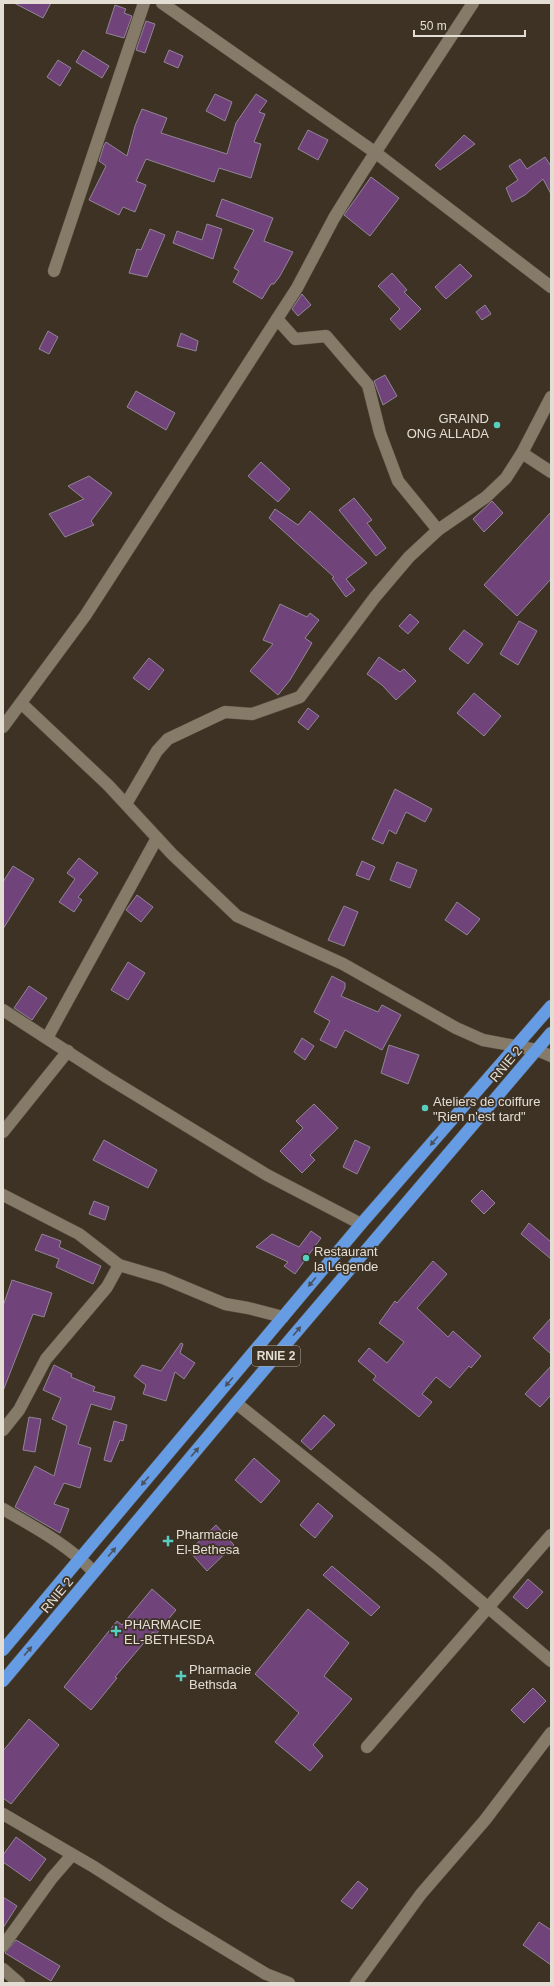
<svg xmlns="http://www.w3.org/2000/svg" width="554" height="1986" font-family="Arial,sans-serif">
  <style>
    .building { fill: #70437b; stroke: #928596 }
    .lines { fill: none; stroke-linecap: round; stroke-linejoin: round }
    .minor-casing { stroke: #5a5144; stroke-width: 13 }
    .highway-casing { stroke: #5a5144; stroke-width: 13 }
    .minor { stroke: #867a69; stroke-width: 12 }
    .highway { stroke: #659ce4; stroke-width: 12 }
    .oneway { fill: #49525e }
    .poi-dot { fill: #58cec0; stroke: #3d3224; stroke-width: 1.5 }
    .labels { text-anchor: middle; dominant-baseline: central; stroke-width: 3.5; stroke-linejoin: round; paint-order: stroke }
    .shield { fill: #3d3224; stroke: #b2aa9f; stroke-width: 1 }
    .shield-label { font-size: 12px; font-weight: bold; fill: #e4ddd4 }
    .poi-label { font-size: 13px; fill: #e4ddd4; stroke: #3d3224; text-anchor: start }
    .street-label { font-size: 13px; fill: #e4ddd4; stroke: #3d3224 }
  </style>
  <rect width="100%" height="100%" fill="#3d3224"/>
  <g class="building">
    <polygon points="14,3 51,3 43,18"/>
    <polygon points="115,5 126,9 124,13 132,16 124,38 106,33"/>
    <polygon points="146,21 155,24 145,53 136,50"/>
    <polygon points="83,50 109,66 102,78 76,62"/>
    <polygon points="169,50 183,56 178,68 164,62"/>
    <polygon points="58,60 71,68 60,86 47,77"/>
    <polygon points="215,94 232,102 225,121 206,111"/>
    <polygon points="256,94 267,101 259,112 265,114 254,142 261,144 251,178 219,168 214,182 146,159 136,181 146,185 135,212 123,207 119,215 89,200 106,166 99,161 104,145 106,142 127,156 135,126 142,109 167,118 161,133 227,154 236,123"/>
    <polygon points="308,130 328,140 318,160 298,149"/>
    <polygon points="464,135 475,144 440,170 435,165"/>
    <polygon points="545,157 551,166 551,194 543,179 525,195 512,202 506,188 518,180 509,166 520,159 527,169"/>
    <polygon points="371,177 399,198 370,236 344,215"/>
    <polygon points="222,199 273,218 264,241 293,252 280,276 274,284 271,284 262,299 233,282 239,271 234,268 254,230 216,216"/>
    <polygon points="207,224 222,229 213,259 173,243 177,231 202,240"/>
    <polygon points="150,229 165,235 147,277 129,273 137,249 141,250"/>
    <polygon points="460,264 472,276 446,299 435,287"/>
    <polygon points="392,273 407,290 404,292 421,309 400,330 390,319 400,309 378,286"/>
    <polygon points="302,294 311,305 298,316 292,309"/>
    <polygon points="485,305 491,314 482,320 476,312"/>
    <polygon points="48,331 58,337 49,354 39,349"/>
    <polygon points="181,333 198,341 196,351 177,346"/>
    <polygon points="385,375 397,396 383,405 374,381"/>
    <polygon points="136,391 175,413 166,430 127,407"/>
    <polygon points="261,462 290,489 278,502 248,476"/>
    <polygon points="89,476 112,493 91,521 94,525 65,537 49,514 84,499 68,486"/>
    <polygon points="354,498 372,520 367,523 386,548 376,556 339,510"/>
    <polygon points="492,501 503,513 484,532 473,519"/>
    <polygon points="275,509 298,525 310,511 367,563 346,579 355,590 346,597 332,578 334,577 269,518"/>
    <polygon points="551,512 551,579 517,616 484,585"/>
    <polygon points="280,604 307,617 310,613 319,620 305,638 312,643 290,680 278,695 250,671 273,644 263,640"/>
    <polygon points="410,614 419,622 408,634 399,626"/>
    <polygon points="519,621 537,631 518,665 500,654"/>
    <polygon points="464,630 483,644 468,664 449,649"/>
    <polygon points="379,657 400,672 404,669 416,681 396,700 382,685 367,674"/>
    <polygon points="149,658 164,670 149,690 133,678"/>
    <polygon points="474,693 501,716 484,736 457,713"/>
    <polygon points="308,708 319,716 308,730 298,722"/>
    <polygon points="395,789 432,809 425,822 406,812 396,834 389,830 383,844 372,839"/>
    <polygon points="79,858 98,873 78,897 82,900 74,912 59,902 75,879 67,873"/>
    <polygon points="362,861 375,867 369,880 356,875"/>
    <polygon points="397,862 417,870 410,888 390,880"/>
    <polygon points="13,866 34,879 3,929 3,882"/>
    <polygon points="137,895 153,907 141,922 126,910"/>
    <polygon points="457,902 480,919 467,935 445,920"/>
    <polygon points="344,906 358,912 344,946 328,940"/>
    <polygon points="128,962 145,973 128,1000 111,990"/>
    <polygon points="332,976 345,983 345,988 341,996 378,1012 382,1005 401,1015 382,1050 345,1030 336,1048 320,1040 330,1021 314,1012"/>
    <polygon points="29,986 47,998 32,1020 14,1008"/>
    <polygon points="302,1038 314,1046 305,1060 294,1052"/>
    <polygon points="389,1045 419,1055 408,1084 381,1073"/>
    <polygon points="314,1104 338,1128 310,1155 315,1160 302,1173 280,1151 303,1128 296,1121"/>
    <polygon points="104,1140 157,1170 148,1188 93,1160"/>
    <polygon points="355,1140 370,1147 357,1174 343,1167"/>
    <polygon points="482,1190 495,1203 484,1214 471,1201"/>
    <polygon points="94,1201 109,1207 105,1220 89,1214"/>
    <polygon points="529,1223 551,1242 551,1259 521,1234"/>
    <polygon points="311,1231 321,1238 295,1274 284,1266 288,1262 256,1247 272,1234 299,1247"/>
    <polygon points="42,1234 61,1241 59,1247 101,1266 93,1284 56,1267 59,1259 35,1250"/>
    <polygon points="433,1261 447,1274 417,1308 448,1337 453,1331 481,1356 471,1368 469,1366 450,1388 436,1377 422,1394 432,1402 419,1417 373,1380 376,1376 358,1361 369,1348 387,1363 404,1342 379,1323 395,1301 397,1303"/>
    <polygon points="12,1280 52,1293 44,1317 33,1314 3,1391 3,1306"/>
    <polygon points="551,1318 551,1354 533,1338"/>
    <polygon points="181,1343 183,1344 180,1353 195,1363 184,1379 175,1372 166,1401 143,1394 146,1385 134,1376 142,1365 161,1371"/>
    <polygon points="54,1365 72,1374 71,1377 95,1387 93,1391 115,1397 111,1410 91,1404 78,1444 91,1448 80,1488 64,1483 54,1504 69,1509 60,1533 15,1507 35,1466 54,1476 67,1426 52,1419 61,1398 43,1390"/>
    <polygon points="551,1366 551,1395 540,1407 525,1394"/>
    <polygon points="324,1415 335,1425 311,1450 301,1441"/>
    <polygon points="29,1417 41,1419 35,1452 23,1450"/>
    <polygon points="114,1421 127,1425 123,1441 120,1440 111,1462 104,1460"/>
    <polygon points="254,1458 280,1481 261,1503 235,1480"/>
    <polygon points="318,1503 333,1516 315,1538 300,1525"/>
    <polygon points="216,1525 234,1545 207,1571 189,1551"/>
    <polygon points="332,1566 380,1607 371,1616 323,1575"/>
    <polygon points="528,1579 543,1592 527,1609 513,1597"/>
    <polygon points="152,1589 176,1610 156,1634 153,1632 115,1677 117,1678 91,1710 64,1687 117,1621 122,1625"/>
    <polygon points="308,1609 349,1643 324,1676 352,1699 313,1745 323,1756 310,1771 275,1742 299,1713 255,1674"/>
    <polygon points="533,1688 546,1701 524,1723 511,1710"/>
    <polygon points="29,1719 59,1745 11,1804 3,1798 3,1751"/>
    <polygon points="16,1837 46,1859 30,1881 3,1862 3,1855"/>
    <polygon points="358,1881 368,1889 352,1909 341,1901"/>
    <polygon points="3,1897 17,1906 3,1928"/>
    <polygon points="539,1922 551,1930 551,1965 523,1945"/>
    <polygon points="16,1940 60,1966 51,1981 5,1953"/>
  </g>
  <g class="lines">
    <defs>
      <g id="minor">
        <polyline points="162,3 376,153 551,287"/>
        <polyline points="54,271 144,3"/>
        <polyline points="277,319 295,339 326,336 368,385 380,433 398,481 438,530"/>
        <polyline points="522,453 551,472"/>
        <polyline points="21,703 108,785 172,854 237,916 343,964 456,1028 483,1040 537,1050 551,1056"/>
        <polyline points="3,727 85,616 297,288 334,218 360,176 473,3"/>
        <polyline points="126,804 157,751 168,739 225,712 252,714 300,697 375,597 409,557 438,530 486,497 506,478 522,453 551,397"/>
        <polyline points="3,1010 108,1078 267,1175 361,1224"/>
        <polyline points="47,1038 157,838"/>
        <polyline points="3,1132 68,1051"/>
        <polyline points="3,1195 79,1234 119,1265 107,1287 46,1359 19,1410 3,1430"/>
        <polyline points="119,1265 163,1278 225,1304 248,1308 283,1317"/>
        <polyline points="236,1403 437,1564 551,1661"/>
        <path d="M3 1509C36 1528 68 1545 94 1572"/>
        <polyline points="367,1747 551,1535"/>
        <polyline points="3,1814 94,1867 167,1914 266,1974 289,1983"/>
        <polyline points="3,1946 52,1878 72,1855"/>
        <polyline points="3,1969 19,1983"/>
        <polyline points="356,1983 421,1894 485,1820 551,1733"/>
      </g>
      <g id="highway">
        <polyline points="3,1650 361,1224 551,1006"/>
        <polyline points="3,1681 236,1403 551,1033"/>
      </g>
    </defs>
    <use href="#minor" class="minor-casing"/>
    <use href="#highway" class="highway-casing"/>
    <use href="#minor" class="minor"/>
    <use href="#highway" class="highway"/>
  </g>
  <defs><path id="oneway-solid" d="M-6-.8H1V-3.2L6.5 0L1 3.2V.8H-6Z"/></defs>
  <g class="oneway">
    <use href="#oneway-solid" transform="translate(434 1141) rotate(131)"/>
    <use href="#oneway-solid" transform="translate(312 1282) rotate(130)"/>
    <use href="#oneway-solid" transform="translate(297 1331) rotate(-50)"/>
    <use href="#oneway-solid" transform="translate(229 1382) rotate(130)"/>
    <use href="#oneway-solid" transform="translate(195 1452) rotate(-50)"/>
    <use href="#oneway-solid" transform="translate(145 1481) rotate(130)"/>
    <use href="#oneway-solid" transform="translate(112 1552) rotate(-50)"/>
    <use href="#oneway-solid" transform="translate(28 1651) rotate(-50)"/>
  </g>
  <g class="poi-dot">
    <circle cx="497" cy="425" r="4"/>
    <circle cx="425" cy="1108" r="4"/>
    <circle cx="306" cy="1258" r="4"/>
    <path d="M166 1535h4v4h4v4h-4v4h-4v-4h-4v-4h4z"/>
    <path d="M114 1625h4v4h4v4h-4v4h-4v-4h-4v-4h4z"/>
    <path d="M179 1670h4v4h4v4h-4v4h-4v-4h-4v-4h4z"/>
  </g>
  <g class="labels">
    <rect class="shield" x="252" y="1346" width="48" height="20" rx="3"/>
    <g class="shield-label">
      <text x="276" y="1356">RNIE 2</text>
    </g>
    <g class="poi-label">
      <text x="489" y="418" text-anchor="end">GRAIND<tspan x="489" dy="15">ONG ALLADA</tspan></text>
      <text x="433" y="1101">Ateliers de coiffure<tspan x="433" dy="15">"Rien n'est tard"</tspan></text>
      <text x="314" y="1251">Restaurant<tspan x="314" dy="15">la Légende</tspan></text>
      <text x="176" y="1534">Pharmacie<tspan x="176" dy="15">El-Bethesa</tspan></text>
      <text x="124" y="1624">PHARMACIE<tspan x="124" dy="15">EL-BETHESDA</tspan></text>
      <text x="189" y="1669">Pharmacie<tspan x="189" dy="15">Bethsda</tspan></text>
    </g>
    <g class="street-label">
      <text transform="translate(506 1064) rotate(-50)">RNIE 2</text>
      <text transform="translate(57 1595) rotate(-50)">RNIE 2</text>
    </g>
  </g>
  <rect width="554" height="1986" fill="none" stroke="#e4ddd4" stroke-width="8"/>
  <path d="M414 30v6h111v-6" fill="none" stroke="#e4ddd4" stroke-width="2"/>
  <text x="420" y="30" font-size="12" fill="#e4ddd4" stroke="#3d3224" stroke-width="3" paint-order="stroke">50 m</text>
</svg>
